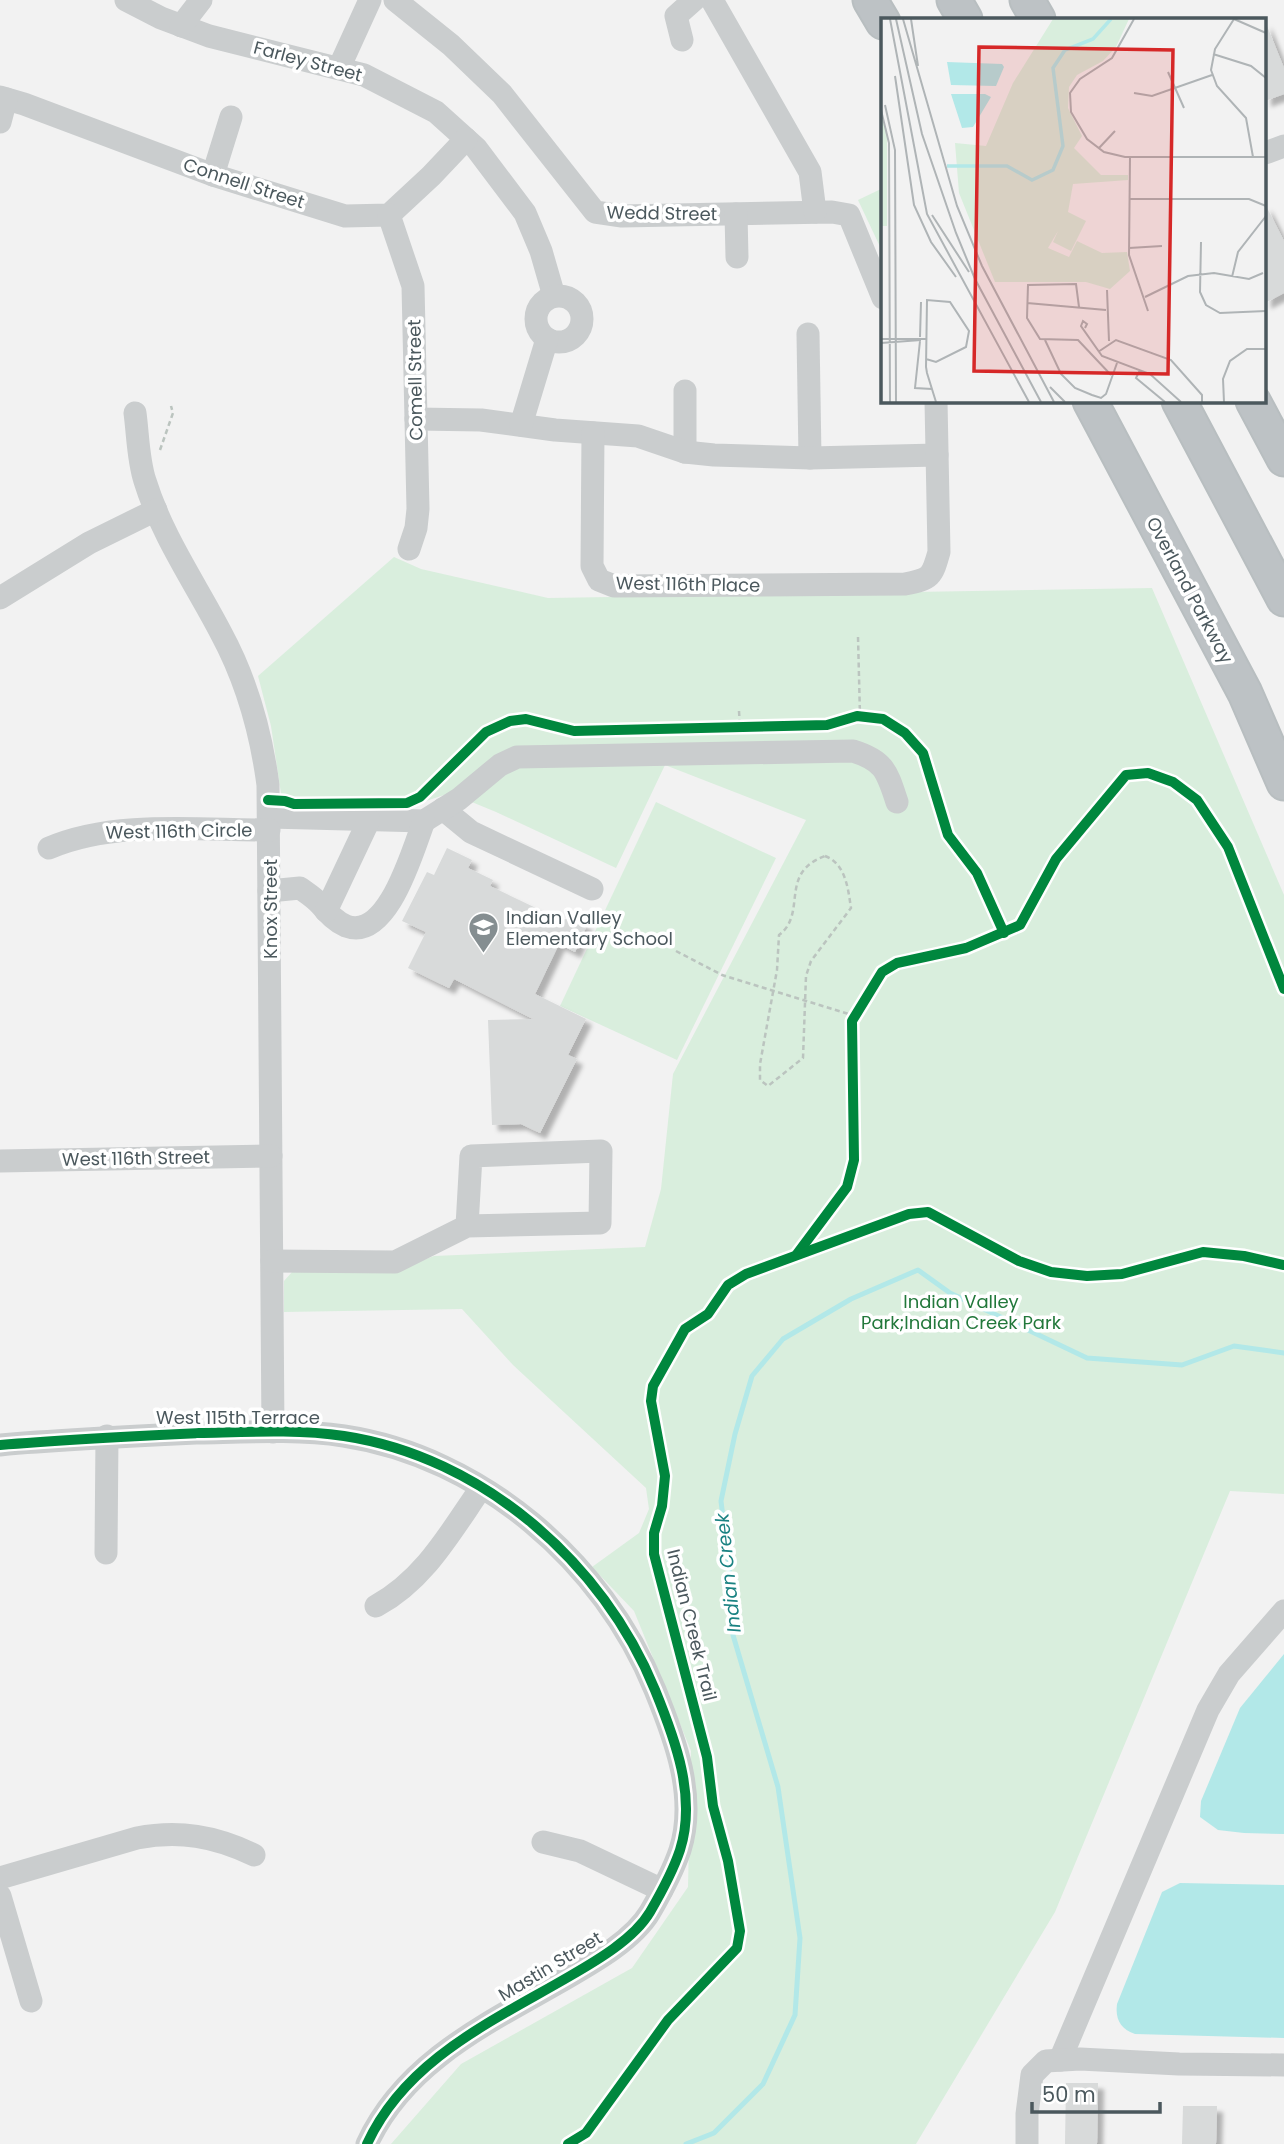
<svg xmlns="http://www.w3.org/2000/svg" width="1284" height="2144" font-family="Poppins,sans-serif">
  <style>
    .green { fill: #d9eedd }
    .water { fill: #b2e8e8 }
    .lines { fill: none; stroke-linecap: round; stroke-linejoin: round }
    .stream { stroke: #b2e8e8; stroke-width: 5 }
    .building { fill: #d8dada; filter: url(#shadow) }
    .highway-casing { stroke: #b8bec0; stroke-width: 37 }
    .path { stroke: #bbc4bf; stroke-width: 2.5; stroke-dasharray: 5 3.5; stroke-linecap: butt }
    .minor { stroke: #cacdce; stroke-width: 23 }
    .highway { stroke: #bdc2c5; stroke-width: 33 }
    .cycleway-casing { stroke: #fff; stroke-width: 15 }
    .cycleway { stroke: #00873e; stroke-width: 10 }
    .labels { text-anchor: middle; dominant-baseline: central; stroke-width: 7; stroke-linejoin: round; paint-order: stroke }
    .street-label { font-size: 18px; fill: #4b585d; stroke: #fff }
    .poi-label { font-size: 18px; fill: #4b585d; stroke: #fff; text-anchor: start }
    .park-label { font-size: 18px; fill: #22783b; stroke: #fff }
    .water-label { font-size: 19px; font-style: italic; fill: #1a8282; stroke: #fff }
    .inset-river { fill: none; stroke: #b2e8e8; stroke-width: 3.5 }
    .inset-road { fill: none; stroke: #afb4b6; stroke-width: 2 }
    .view { fill: #d62828; fill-opacity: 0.15; stroke: #d62828; stroke-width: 3.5 }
    .inset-edge { fill: none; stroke: #4b585d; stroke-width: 3.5 }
  </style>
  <defs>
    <filter id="shadow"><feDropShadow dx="6" dy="6" stdDeviation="2" flood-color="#0004"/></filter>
  </defs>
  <rect width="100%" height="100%" fill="#f2f2f2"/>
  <g class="green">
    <polygon points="883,188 883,253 858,200"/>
    <polygon points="394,557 421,569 548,598 1152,588 1284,895 1284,1494 1230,1491 1055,1912 916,2144 391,2144 461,2064 632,1968 688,1887 691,1751 634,1611 592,1567 639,1533 649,1509 646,1488 513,1365 462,1309 284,1312 284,1281 292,1272 405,1267 434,1256 645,1247 661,1189 673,1074 806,820 665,765 616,868 496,812 450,793 414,805 283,807 271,726 258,676"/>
    <polygon points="656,802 776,858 677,1060 560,1006"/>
  </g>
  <g class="water">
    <polygon points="1284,1654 1284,1834 1244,1833 1218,1830 1200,1817 1201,1801 1240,1708"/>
    <path d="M1180 1883 1284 1885V2038L1135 2034C1121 2029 1115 2020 1117 2004L1162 1892Z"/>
  </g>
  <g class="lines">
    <polyline class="stream" points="686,2144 714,2133 763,2084 795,2015 800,1938 778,1787 733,1635 729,1567 721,1501 735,1434 752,1376 783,1339 851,1299 918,1270 950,1293 1087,1358 1182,1365 1234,1346 1284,1353"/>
  </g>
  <g class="building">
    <polygon points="1265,21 1284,68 1284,94 1265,101"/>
    <polygon points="1265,204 1284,241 1284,293 1265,303"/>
    <polygon points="447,848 472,860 468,868 493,880 490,886 561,920 572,918 587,925 575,952 559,944 535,994 586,1019 568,1055 577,1059 540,1133 521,1124 492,1125 488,1020 533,1019 454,979 449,988 408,968 426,932 402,921 427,872 434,875"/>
    <polygon points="1066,2083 1098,2083 1097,2144 1065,2144"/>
    <polygon points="1183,2106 1217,2106 1216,2144 1182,2144"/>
  </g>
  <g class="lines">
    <defs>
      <g id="highway">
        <polyline points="870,0 883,22"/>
        <polyline points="954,0 965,19"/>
        <polyline points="1027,0 1038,19"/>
        <polyline points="1090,401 1245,693 1284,783"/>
        <polyline points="1179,401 1284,599"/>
        <polyline points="1253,401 1284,459"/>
      </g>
    </defs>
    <use href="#highway" class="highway-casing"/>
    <g class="path">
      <polyline points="160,450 173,413 171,406"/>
      <polyline points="858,637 860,716"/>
      <polyline points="739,711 740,727"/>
      <path d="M825 856C846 864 848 889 851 908L811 961 806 976 803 1058 768 1086 760 1080V1064L777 970 779 935C808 913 778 873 825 856Z"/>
      <polyline points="676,951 722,975 855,1016"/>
    </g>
    <g class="minor">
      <polyline points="126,0 161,18 209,36 364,75 436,112 476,148 525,213 541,251 554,296"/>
      <polyline points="395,0 451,45 502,94 595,212 622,216 832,212 849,215 883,298"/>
      <polyline points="712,0 810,172 815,212"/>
      <polyline points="181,26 201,0"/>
      <polyline points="682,40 676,16 694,0"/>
      <polyline points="339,68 370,0"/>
      <polyline points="0,97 24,104 213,175 345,216 389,215 431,176 466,139"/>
      <polyline points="0,122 6,99"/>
      <polyline points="1265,153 1284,146"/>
      <polyline points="213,175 231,117"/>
      <polyline points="736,214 737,257"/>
      <polyline points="389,215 413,286 418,509 416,528 409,549"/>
      <circle cx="559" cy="319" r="23"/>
      <polyline points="808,334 810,458"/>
      <polyline points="685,391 685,452"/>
      <path d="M135 413C138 435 138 460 145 481 162 536 195 583 221 633 247 681 261 732 268 785L273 1432"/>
      <polyline points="416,419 481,420 555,430 638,436 685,452 714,455 810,458 937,455"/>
      <polyline points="521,425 547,339"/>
      <path d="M593 433 592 566 599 580 614 586 905 584C931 579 932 577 939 552L936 401"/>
      <polyline points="0,598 89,543 156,510"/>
      <polyline points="443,809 471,832 592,889"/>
      <path d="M269 817 424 821 459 799 500 765 517 757 853 751C885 761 887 772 897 802"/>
      <path d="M49 848C114 820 198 830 269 830"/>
      <path d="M269 891 300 888C307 893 315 898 321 905 329 914 335 921 346 926 388 942 413 849 424 821"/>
      <polyline points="326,911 369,820"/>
      <polyline points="0,1161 271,1156"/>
      <polyline points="272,1261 395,1262 467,1226 600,1223 601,1151 471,1156 467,1226"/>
      <path d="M0 1445C66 1439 133 1436 199 1433 247 1432 296 1429 344 1436 482 1457 603 1562 655 1690 675 1739 697 1797 680 1850 673 1871 661 1893 650 1912 634 1939 596 1961 570 1976 493 2021 406 2059 367 2144"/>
      <polyline points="106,1553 107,1436"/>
      <path d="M376 1606C424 1580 450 1533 481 1488"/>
      <polyline points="543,1842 580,1851 662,1890"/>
      <path d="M0 1878 137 1838C179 1830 215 1836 254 1855"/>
      <polyline points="0,1896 31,2001"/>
      <polyline points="1060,2060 1208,1710 1229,1674 1284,1611"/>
      <polyline points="1027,2144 1027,2114 1032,2075 1046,2061 1080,2059 1179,2064 1284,2065"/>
    </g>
    <use href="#highway" class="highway"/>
    <defs>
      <g id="cycleway">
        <polyline points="268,800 285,801 294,804 407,803 420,797 486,732 510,721 526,719 574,731 827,725 857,716 883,719 905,733 923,753 948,835 977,873 1004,933"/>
        <polyline points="797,1254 847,1187 854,1160 852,1021 882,972 897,963 966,948 1020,925 1056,859 1126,775 1148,773 1173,782 1197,800 1228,847 1284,989"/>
        <path d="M0 1445C66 1439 133 1436 199 1433 247 1432 296 1429 344 1436 482 1457 603 1562 655 1690 675 1739 697 1797 680 1850 673 1871 661 1893 650 1912 634 1939 596 1961 570 1976 493 2021 406 2059 367 2144"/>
        <polyline points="568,2144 586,2133 668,2020 737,1948 740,1931 728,1861 713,1806 707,1757 654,1554 654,1533 662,1506 665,1476 651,1401 653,1386 685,1329 708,1314 728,1285 746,1274 909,1214 928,1212 1019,1261 1051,1272 1087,1276 1122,1274 1203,1252 1244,1256 1284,1265"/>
      </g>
    </defs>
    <use href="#cycleway" class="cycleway-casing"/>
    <use href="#cycleway" class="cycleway"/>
  </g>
  <defs>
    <symbol id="school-pin" viewBox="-11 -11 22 30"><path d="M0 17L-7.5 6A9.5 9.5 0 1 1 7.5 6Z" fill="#858e91" stroke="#fff"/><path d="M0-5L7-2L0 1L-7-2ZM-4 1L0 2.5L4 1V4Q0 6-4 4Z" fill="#fff"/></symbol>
  </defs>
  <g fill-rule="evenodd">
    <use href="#school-pin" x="466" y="910" width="35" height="47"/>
  </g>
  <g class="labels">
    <g class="street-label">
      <text transform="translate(308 61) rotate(15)">Farley Street</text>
      <text transform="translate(244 183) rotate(18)">Connell Street</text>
      <text transform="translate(662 213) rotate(1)">Wedd Street</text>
      <text transform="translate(415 380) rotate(-91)">Comell Street</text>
      <text transform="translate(688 584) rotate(1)">West 116th Place</text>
      <text transform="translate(1190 590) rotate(62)">Overland Parkway</text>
      <text transform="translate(179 831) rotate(-1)">West 116th Circle</text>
      <text transform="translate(270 909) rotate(-90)">Knox Street</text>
      <text transform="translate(136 1158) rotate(-1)">West 116th Street</text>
      <text x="238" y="1417">West 115th Terrace</text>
      <text transform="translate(692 1625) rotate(76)">Indian Creek Trail</text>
      <text transform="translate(550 1966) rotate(-31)">Mastin Street</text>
    </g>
    <g class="poi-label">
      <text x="506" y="917">Indian Valley<tspan x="506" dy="21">Elementary School</tspan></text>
    </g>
    <g class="park-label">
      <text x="961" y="1301">Indian Valley<tspan x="961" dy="21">Park;Indian Creek Park</tspan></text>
    </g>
    <g class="water-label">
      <text transform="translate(728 1573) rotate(-96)">Indian Creek</text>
    </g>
  </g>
  <g transform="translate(881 18)">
    <rect width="385" height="385" fill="#f2f2f2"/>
    <path d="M172 1H248L235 29 222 43 196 57 188 69 187 90 201 118 193 130 220 157H247V162L192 166 187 194 205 203 190 233 172 224 177 213 167 230 188 239 196 223 221 235 246 234 249 253 229 271 205 264H114L78 175 74 125 105 128 132 65ZM0 98 6 112V208H0Z" fill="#d9eedd"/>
    <path d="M66 44 121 46 123 49 115 68 70 67ZM70 76H104L110 79 92 109 81 110Z" fill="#b2e8e8"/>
    <path class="inset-river" d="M66 148H126L151 162 172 152 182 128 172 50 184 32 212 21 230 1"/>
    <path class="inset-road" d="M9 1 46 196 148 384M15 1 41 116 75 215 94 261 160 384M22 1 76 188 101 248 173 384M30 1 37 48M253 1 231 40 199 61 189 75 190 94 206 121 223 134 244 139H385M353 1 334 31 330 52 336 68 365 100 372 139M353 1 385 15M332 36 370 48 385 60M287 54 303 90M14 58 33 187 50 224 75 259M253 75 271 78 331 57M4 87 14 132 15 384M0 92 8 125 9 384M218 130 234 113M249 139 248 237 267 293M249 181H368L385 188M51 197 88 254M320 224 319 274 325 287 339 295 385 293M248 230 281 228M351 259 357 234 385 198M226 272 228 323M264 279 307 258 333 255 368 261 382 255M146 285 225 292M198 289 195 266 147 267 146 300 159 321 197 322 230 357M204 310 206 306 202 303 200 308 221 338 269 356 300 384M39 319 40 284M0 321H46M164 322 180 356 194 370 211 377 220 380 225 376 236 345M39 323 34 370 51 371M0 325 40 322M217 334 235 322 290 342 321 377V384M45 341 55 344 85 329 88 313 69 284 46 282 45 349 46 355 55 384M259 352 255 360 284 384M169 369 184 384M343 384 342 361 349 343 366 331H385"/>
    <path class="view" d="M98 29 292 32 287 356 93 353Z"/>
    <rect width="385" height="385" class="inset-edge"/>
  </g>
  <path d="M1032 2102v10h128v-10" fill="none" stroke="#4b585d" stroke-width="3.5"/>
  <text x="1042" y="2102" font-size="21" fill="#4b585d" stroke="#ffffff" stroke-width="5" paint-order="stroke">50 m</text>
</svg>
